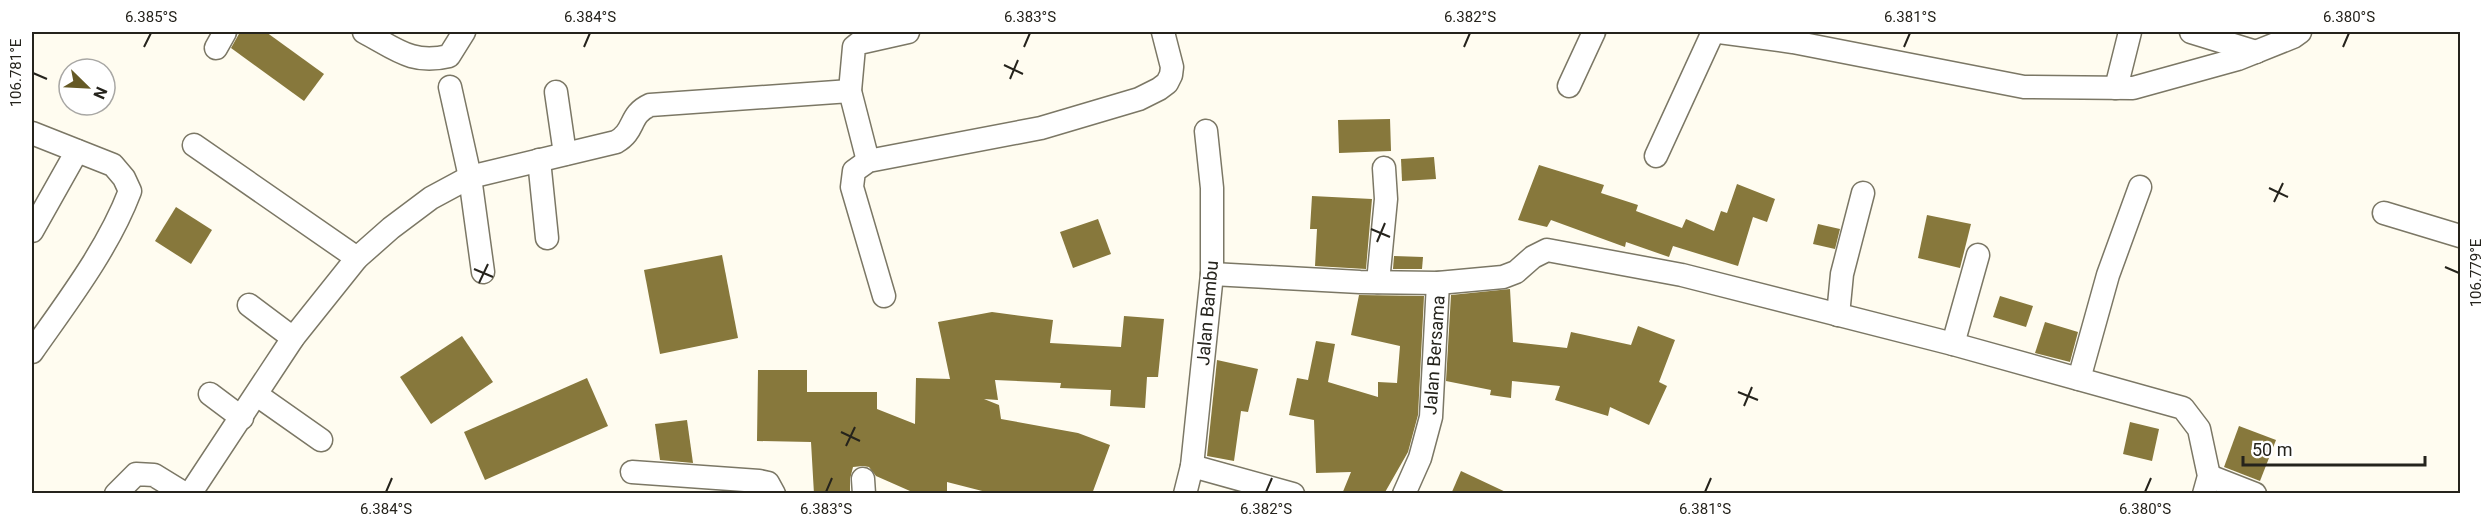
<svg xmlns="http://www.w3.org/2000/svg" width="2492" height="525" font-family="Roboto,sans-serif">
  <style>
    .building { fill: #87783c }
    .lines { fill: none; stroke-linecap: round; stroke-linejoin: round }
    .street-casing { stroke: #7b7765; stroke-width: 25 }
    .street { stroke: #fff; stroke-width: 22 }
    .ticks { fill: none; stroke: #25231c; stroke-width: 2 }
    .labels { text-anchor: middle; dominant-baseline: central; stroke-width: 4.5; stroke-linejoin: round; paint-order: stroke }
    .street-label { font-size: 18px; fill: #25231c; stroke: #fff }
    .neatline { fill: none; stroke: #25231c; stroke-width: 2 }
    .ticks-label { font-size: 15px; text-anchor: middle; fill: #25231c }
  </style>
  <rect width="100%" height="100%" fill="#fffcf0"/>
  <g class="building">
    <polygon points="240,32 266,32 324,74 304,101 231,48"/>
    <polygon points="1390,119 1391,151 1339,153 1338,120"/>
    <polygon points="1434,157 1436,179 1402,181 1401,159"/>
    <polygon points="1539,165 1604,185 1601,193 1638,205 1636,211 1682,228 1686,219 1714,231 1721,211 1727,213 1737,184 1775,199 1767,222 1753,217 1738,266 1673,246 1669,257 1626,242 1625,247 1551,220 1547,227 1518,220"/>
    <polygon points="1312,196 1372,199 1366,269 1315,266 1317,229 1310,229"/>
    <polygon points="176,207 212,230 191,264 155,241"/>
    <polygon points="1927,215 1971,224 1960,268 1918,258"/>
    <polygon points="1098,219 1111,254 1073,268 1060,232"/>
    <polygon points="1818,224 1840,229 1835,249 1813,244"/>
    <polygon points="722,255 738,338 660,354 644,270"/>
    <polygon points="1394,256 1423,257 1422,269 1393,269"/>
    <polygon points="1510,289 1513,342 1567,348 1571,332 1631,345 1638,326 1675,340 1659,382 1667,386 1649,425 1610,407 1608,416 1555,400 1560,386 1512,381 1511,398 1490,395 1491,390 1446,381 1451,295"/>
    <polygon points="1359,295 1424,296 1418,415 1408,452 1384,494 1342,494 1351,472 1316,473 1314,420 1289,415 1297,378 1308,380 1316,341 1335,344 1328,382 1378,397 1378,382 1397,383 1400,346 1351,335"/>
    <polygon points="2000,296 2033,306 2026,327 1993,317"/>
    <polygon points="992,312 1053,320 1050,343 1121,347 1124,316 1164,319 1158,377 1147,377 1145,408 1110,406 1111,390 1060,388 1061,383 995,380 998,400 984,399 999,405 1001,419 1078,433 1110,445 1092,494 994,494 947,482 947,494 910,491 876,476 869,467 863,466 853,467 850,479 850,494 814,494 811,442 757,441 758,370 807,370 807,392 877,392 877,409 915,424 916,378 950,379 938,322"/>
    <polygon points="2045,322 2078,332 2070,362 2035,353"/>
    <polygon points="462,336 493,382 431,424 400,377"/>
    <polygon points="1217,360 1258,369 1248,412 1241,411 1234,461 1207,456"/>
    <polygon points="587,378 608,426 485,480 464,432"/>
    <polygon points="687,420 693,463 660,460 655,424"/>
    <polygon points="2130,422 2159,429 2152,461 2123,454"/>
    <polygon points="2239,426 2276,440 2260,481 2224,467"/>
    <polygon points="1461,471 1510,494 1451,494"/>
  </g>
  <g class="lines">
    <defs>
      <g id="street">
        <path d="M364 32C396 49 412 65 449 56L464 32"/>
        <polyline points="1719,32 1793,42 2024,87 2133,88 2238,59 2293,37 2300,32"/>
        <polyline points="2191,32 2256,52"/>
        <polyline points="216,48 225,32"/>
        <polyline points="1569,86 1594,32"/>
        <polyline points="450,87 470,177 483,272"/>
        <polyline points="2116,88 2130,32"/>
        <polyline points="556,92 565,154"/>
        <path d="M32 133 113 165 124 178 130 191C108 249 67 302 32 352"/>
        <polyline points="194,145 357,258"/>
        <polyline points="1656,156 1713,32"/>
        <polyline points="539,160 547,238"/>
        <polyline points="868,161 850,91 854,47 859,43 908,32"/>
        <polyline points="2384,213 2460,236"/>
        <polyline points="32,231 77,151"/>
        <polyline points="1212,274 1360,282 1438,283 1503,277 1516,272 1533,257 1547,250 1682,275 1953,344 2183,408 2199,429 2209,476 2204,494"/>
        <polyline points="1378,282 1386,199 1384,168"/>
        <polyline points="884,296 852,187 854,171 868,161 1041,128 1139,99 1159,89 1167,83 1171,75 1172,67 1163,32"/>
        <polyline points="249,305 293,338"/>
        <polyline points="1838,315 1842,274 1863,193"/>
        <polyline points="1953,344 1978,255"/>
        <polyline points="2079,379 2108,275 2140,187"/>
        <polyline points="210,394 242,418"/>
        <polyline points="257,395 321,440"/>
        <polyline points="1192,466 1293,494"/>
        <polyline points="632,472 759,481 768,483 774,494"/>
        <polyline points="2209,476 2255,494"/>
        <polyline points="863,479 864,494"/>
        <polyline points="116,494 136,474 154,475 185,494"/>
        <path d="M190 494 293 338 357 258 391 228 431 198 470 177 616 142C636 131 628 115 650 105L850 91"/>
        <polyline points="1185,494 1192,466 1212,274 1212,188 1206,131"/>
        <polyline points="1404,494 1420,458 1431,417 1438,283"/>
      </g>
    </defs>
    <use href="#street" class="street-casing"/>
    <use href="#street" class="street"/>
  </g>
  <path class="ticks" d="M144 47 151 33M584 47 590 33M1024 47 1030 33M1464 47 1470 33M1904 47 1910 33M2343 47 2349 33M1004 65 1023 74M33 73 47 79M1010 79 1018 60M2269 188 2288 197M2274 202 2283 183M1371 229 1390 237M1377 242 1385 223M2445 267 2459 273M474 269 493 277M479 283 488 264M1738 392 1758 400M1744 406 1752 387M841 432 860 441M846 446 855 427M386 492 392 478M826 492 832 478M1266 492 1272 478M1705 492 1711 478M2145 492 2151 478"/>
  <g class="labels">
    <g class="street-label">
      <text transform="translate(1207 313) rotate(-85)">Jalan Bambu</text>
      <text transform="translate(1434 355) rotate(-86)">Jalan Bersama</text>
    </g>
  </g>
  <rect width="2492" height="525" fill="none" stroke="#ffffff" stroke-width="66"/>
  <g transform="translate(87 87) rotate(114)"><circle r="28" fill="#ffffff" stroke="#a8a7a4" stroke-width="1.5"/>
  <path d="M0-4.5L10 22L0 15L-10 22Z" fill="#655925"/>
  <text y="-9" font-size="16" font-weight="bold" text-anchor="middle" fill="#25231c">N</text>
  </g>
  <path d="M2243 456v9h182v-9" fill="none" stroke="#25231c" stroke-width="3"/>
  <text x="2252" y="456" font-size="18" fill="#25231c" stroke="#ffffff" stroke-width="4.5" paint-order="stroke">50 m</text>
  <rect x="33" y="33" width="2426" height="459" class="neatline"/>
  <g class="ticks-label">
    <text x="151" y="22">6.385°S</text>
    <text x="590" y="22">6.384°S</text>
    <text x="1030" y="22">6.383°S</text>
    <text x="1470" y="22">6.382°S</text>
    <text x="1910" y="22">6.381°S</text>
    <text x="2349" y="22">6.380°S</text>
    <text transform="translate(16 73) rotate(-90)" y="5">106.781°E</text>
    <text transform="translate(2476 273) rotate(-90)" y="5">106.779°E</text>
    <text x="386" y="514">6.384°S</text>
    <text x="826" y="514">6.383°S</text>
    <text x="1266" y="514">6.382°S</text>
    <text x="1705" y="514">6.381°S</text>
    <text x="2145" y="514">6.380°S</text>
  </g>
</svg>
